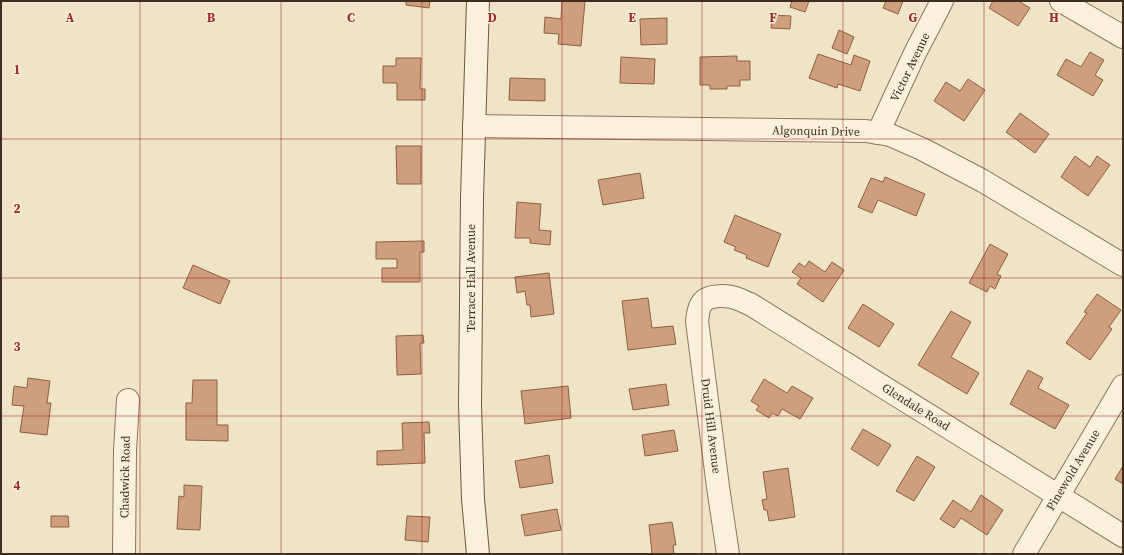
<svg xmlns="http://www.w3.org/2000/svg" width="1124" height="555" font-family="'Source Serif 4',serif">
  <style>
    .building { fill: #cf9f7d; stroke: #8d5f41 }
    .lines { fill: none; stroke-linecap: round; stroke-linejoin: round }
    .minor-casing { stroke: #8d765c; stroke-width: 24 }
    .secondary-casing { stroke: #6f573f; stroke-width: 24 }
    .minor { stroke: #faf1dc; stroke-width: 22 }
    .secondary { stroke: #faf1dc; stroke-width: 22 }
    .grid { fill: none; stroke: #9e2a2b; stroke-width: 1; stroke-opacity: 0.55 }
    .labels { text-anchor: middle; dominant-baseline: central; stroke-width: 3; stroke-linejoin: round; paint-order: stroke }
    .street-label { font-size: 12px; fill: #3d2e20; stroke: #f7eed8 }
    .grid-label { font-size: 13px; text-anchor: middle; font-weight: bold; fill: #9e2a2b; stroke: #f7eed8; stroke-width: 3; stroke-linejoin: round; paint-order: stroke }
  </style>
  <rect width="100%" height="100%" fill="#f0e4c8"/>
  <g class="building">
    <polygon points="406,1 430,1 429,8 406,5"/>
    <polygon points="562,1 585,1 581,46 558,44 559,34 544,33 545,17 561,19"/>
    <polygon points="792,1 809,1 805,12 790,7"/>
    <polygon points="886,1 903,1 898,14 883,8"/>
    <polygon points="993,1 1018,1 1030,8 1018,26 989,8"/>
    <polygon points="772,15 791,16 790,29 771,28"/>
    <polygon points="667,18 667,44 641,45 640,19"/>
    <polygon points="839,30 854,37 847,54 832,48"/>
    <polygon points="1090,52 1104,60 1095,75 1103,80 1093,96 1057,75 1066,59 1081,67"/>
    <polygon points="818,54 851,65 854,55 870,61 860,91 838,84 837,88 809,78"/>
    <polygon points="737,56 737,61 750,61 750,80 740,80 740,86 727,86 727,89 710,89 710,85 700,85 700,57"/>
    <polygon points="621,57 655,59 654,84 620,83"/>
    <polygon points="396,58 421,58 420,89 425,89 425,100 397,100 397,83 383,83 383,66 396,66"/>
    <polygon points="510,78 545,79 545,101 509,100"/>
    <polygon points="968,79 985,90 964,121 934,101 946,82 960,91"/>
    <polygon points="1020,113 1049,134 1035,153 1006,132"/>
    <polygon points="396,146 421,146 421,184 397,184"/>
    <polygon points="1075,156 1090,167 1097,156 1110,165 1088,196 1061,177"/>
    <polygon points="640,173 644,198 603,205 598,180"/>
    <polygon points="885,177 925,194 916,216 878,200 872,213 858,207 871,178 883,182"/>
    <polygon points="517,202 541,204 539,230 551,231 550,245 530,243 530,238 515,238"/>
    <polygon points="735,215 781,234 768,267 746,258 747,255 734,250 736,247 724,242"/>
    <polygon points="424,241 424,252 420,252 420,282 382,282 382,268 397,268 397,259 376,259 376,242"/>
    <polygon points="990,244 1008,254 997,274 1001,276 995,289 990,286 987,292 969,283"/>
    <polygon points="809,261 825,272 832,262 844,270 823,302 797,284 801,278 792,272 799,263 805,267"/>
    <polygon points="193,265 230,281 220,304 183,288"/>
    <polygon points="549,273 554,314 531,317 530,305 527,305 525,291 517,293 515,277"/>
    <polygon points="1097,294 1121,310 1109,327 1112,329 1090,360 1066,343 1087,313 1084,312"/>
    <polygon points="648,298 652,328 673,326 676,344 628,350 622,301"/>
    <polygon points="863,304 894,324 879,347 848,328"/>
    <polygon points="951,311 971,322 951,357 979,373 967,394 918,365"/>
    <polygon points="423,335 424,343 420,343 421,374 397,375 396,336"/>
    <polygon points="1028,370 1043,378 1038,388 1069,405 1055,429 1010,404"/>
    <polygon points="28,378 50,381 47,403 51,403 47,435 20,432 24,406 12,405 14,386 27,388"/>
    <polygon points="764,379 787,393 792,386 813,398 800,419 782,409 778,416 772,413 769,418 756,410 759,406 751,401"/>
    <polygon points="193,380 217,380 217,425 228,425 228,441 186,440 186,403 192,403"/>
    <polygon points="666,384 669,405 633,410 629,389"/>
    <polygon points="568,386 571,418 525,424 521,391"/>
    <polygon points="429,422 430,433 424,433 425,463 377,465 377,451 403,450 402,423"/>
    <polygon points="863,429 891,445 878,466 851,449"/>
    <polygon points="674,430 678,451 645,456 642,435"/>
    <polygon points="549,455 553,483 520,488 515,461"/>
    <polygon points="917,456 935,467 914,501 896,491"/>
    <polygon points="1123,466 1123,484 1115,479"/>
    <polygon points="788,468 795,517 769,521 767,510 764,510 762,500 767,499 763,472"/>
    <polygon points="184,485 202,486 200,530 177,529 179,496 184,497"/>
    <polygon points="981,495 1003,510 987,535 961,518 954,528 940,519 953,500 971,512"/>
    <polygon points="557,509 561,530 525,536 521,515"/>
    <polygon points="51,516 68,516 69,527 51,527"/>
    <polygon points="407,516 430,517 428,542 405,540"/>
    <polygon points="672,522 676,545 673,545 674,554 652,554 649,525"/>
  </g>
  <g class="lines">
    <defs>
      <g id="minor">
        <polyline points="1061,1 1123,37"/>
        <polyline points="474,126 866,131 890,135 922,149 983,181 1123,265"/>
        <polyline points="878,133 915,53 942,1"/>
        <polyline points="124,554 125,451 128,400"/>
        <path d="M728 554 718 487 697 321C698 315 698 308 702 303 708 294 729 295 738 299 742 300 746 303 750 304L1123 536"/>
        <polyline points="1024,554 1123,386"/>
      </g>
      <polyline id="secondary" points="478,1 472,198 470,405 473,499 478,554"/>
    </defs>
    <use href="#minor" class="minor-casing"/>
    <use href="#secondary" class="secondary-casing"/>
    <use href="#minor" class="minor"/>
    <use href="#secondary" class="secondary"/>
  </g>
  <path class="grid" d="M140 1V554M281 1V554M422 1V554M562 1V554M702 1V554M843 1V554M984 1V554M1 139H1123M1 278H1123M1 416H1123"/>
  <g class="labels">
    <g class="street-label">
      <text transform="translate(910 67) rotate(-64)">Victor Avenue</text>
      <text transform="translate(816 131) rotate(1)">Algonquin Drive</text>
      <text transform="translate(471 278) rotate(-90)">Terrace Hall Avenue</text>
      <text transform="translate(916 407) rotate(32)">Glendale Road</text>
      <text transform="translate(711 426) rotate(83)">Druid Hill Avenue</text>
      <text transform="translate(1073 470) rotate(-59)">Pinewold Avenue</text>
      <text transform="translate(125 477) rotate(-89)">Chadwick Road</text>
    </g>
  </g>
  <g class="grid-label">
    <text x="70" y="22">A</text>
    <text x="211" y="22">B</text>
    <text x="351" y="22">C</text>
    <text x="492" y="22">D</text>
    <text x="632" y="22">E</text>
    <text x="773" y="22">F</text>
    <text x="913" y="22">G</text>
    <text x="1054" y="22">H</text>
    <text x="17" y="74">1</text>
    <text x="17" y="213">2</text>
    <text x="17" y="351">3</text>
    <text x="17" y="490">4</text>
  </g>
  <rect width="1124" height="555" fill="none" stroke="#3d2e20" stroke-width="4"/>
</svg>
